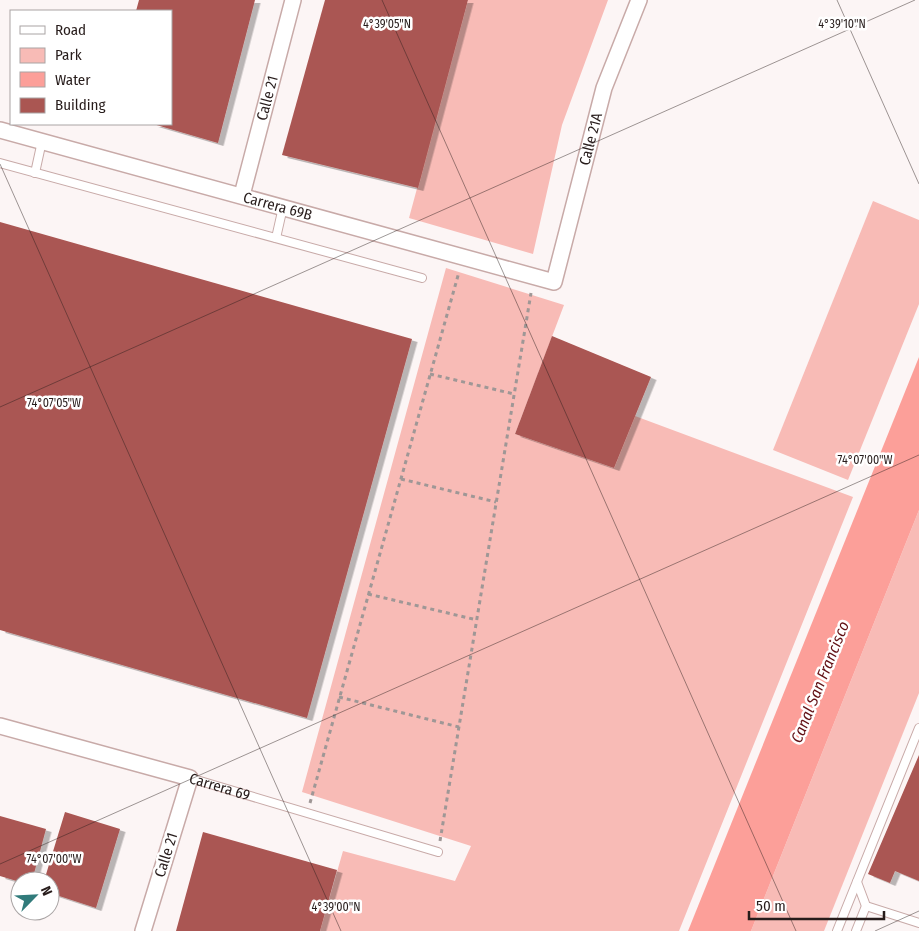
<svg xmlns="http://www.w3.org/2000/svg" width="919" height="931" font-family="'Fira Sans Condensed',sans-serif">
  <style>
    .green { fill: #f8bbb6 }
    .water { fill: #fc9f99 }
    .building { fill: #aa5652; filter: url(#shadow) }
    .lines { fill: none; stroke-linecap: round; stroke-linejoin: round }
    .lane-casing { stroke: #c8aaa8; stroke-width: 10 }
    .street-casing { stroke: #c8aaa8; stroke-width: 18 }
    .path { stroke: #9f9796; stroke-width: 3; stroke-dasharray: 4 4; stroke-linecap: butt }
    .lane { stroke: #fff; stroke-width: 8 }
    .street { stroke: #fff; stroke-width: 15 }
    .ticks { fill: none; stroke: #271c1b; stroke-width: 1; stroke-opacity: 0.45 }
    .labels { text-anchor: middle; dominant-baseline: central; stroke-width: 5; stroke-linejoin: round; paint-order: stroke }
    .street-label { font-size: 15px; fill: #271c1b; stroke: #fff }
    .water-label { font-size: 16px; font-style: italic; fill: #621115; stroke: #fff }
    .ticks-label { font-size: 12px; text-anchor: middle; fill: #271c1b; stroke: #fff; stroke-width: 5; stroke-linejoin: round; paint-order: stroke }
  </style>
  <defs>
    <filter id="shadow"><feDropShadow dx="5.5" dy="3" stdDeviation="0" flood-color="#0004"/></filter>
  </defs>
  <rect width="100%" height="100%" fill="#fcf5f5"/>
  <g class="green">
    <polygon points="468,0 608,0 562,125 533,254 409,218"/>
    <polygon points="873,201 919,220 919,304 848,480 773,450"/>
    <polygon points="446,268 564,305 515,434 614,468 635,416 853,497 679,931 320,931 343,851 455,881 471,846 302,792"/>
    <polygon points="919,510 919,693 824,931 751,931"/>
  </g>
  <polygon class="water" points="919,357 919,510 751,931 688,931"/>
  <g class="building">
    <polygon points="139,0 255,0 218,143 153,124 171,124 171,11 136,11"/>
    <polygon points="325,0 468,0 418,188 282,155"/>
    <polygon points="0,222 412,339 307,718 0,630"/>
    <polygon points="552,336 651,377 614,468 515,434"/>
    <polygon points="919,755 919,881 895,871 890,883 868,874"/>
    <polygon points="65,812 120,829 96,908 50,893 50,881 44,881"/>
    <polygon points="0,816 46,829 32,881 20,882 0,876"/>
    <polygon points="203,832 337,870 320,931 176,931"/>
  </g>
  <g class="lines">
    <defs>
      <g id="lane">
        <polyline points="0,163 422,278"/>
        <polyline points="35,173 42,141"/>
        <polyline points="276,238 283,207"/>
        <path id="s1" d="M190 778 438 852"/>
        <polyline points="857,882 866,906 919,923"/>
        <polyline points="837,931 919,728"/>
        <polyline points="856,931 866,906"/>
      </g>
      <g id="street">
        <path id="s2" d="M0 130 554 282 604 88 639 0"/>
        <path id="s3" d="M242 195 293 0"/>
        <polyline points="0,726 190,778 143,931"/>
      </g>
    </defs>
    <use href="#lane" class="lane-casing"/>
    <use href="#street" class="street-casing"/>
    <g class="path">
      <polyline points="430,374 514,394"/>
      <polyline points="401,479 496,502"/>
      <polyline points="368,594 477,620"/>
      <polyline points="339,697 459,727"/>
      <polyline points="310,803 459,272"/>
      <polyline points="440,841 531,293"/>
    </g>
    <use href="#lane" class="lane"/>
    <use href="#street" class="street"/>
  </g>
  <path class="ticks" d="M382 0 796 931M837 0 919 184M0 164 341 931M0 407 915 0M0 864 919 455M875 931 919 911"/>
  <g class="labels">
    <g class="street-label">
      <text stroke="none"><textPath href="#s3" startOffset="100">Calle 21</textPath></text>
      <text stroke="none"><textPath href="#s2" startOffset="722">Calle 21A</textPath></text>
      <text stroke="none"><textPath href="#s2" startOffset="288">Carrera 69B</textPath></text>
      <text stroke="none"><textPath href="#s1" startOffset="31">Carrera 69</textPath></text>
      <text transform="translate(166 855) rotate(-73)">Calle 21</text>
    </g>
    <g class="water-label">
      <text transform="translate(820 682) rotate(-68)">Canal San Francisco</text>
    </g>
  </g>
  <g class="ticks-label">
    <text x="387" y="28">4°39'05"N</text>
    <text x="842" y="28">4°39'10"N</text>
    <text x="54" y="407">74°07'05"W</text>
    <text x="865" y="464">74°07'00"W</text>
    <text x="54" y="863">74°07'00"W</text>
    <text x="336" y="911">4°39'00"N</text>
  </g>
  <rect x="10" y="10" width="162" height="115" fill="#ffffff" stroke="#a9a4a4"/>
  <rect x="20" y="26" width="25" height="8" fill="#ffffff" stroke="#a9a4a4"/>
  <text x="55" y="35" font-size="15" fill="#271c1b">Road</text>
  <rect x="20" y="48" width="25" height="15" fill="#f8bbb6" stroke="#a9a4a4"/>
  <text x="55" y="60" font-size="15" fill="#271c1b">Park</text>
  <rect x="20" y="72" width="25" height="15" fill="#fc9f99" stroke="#a9a4a4"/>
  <text x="55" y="85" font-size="15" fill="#271c1b">Water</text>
  <rect x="20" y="98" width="25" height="15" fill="#aa5652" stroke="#a9a4a4"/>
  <text x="55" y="110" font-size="15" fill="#271c1b">Building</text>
  <g transform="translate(35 896) rotate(66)"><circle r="24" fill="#ffffff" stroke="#a9a4a4"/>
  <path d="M0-4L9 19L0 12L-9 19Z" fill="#317b7b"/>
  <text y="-8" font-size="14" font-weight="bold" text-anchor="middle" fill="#271c1b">N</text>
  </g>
  <path d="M749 911v8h135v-8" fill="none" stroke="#271c1b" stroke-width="2.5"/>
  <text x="756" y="911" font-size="15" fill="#271c1b" stroke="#ffffff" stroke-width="4" paint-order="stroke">50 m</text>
</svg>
